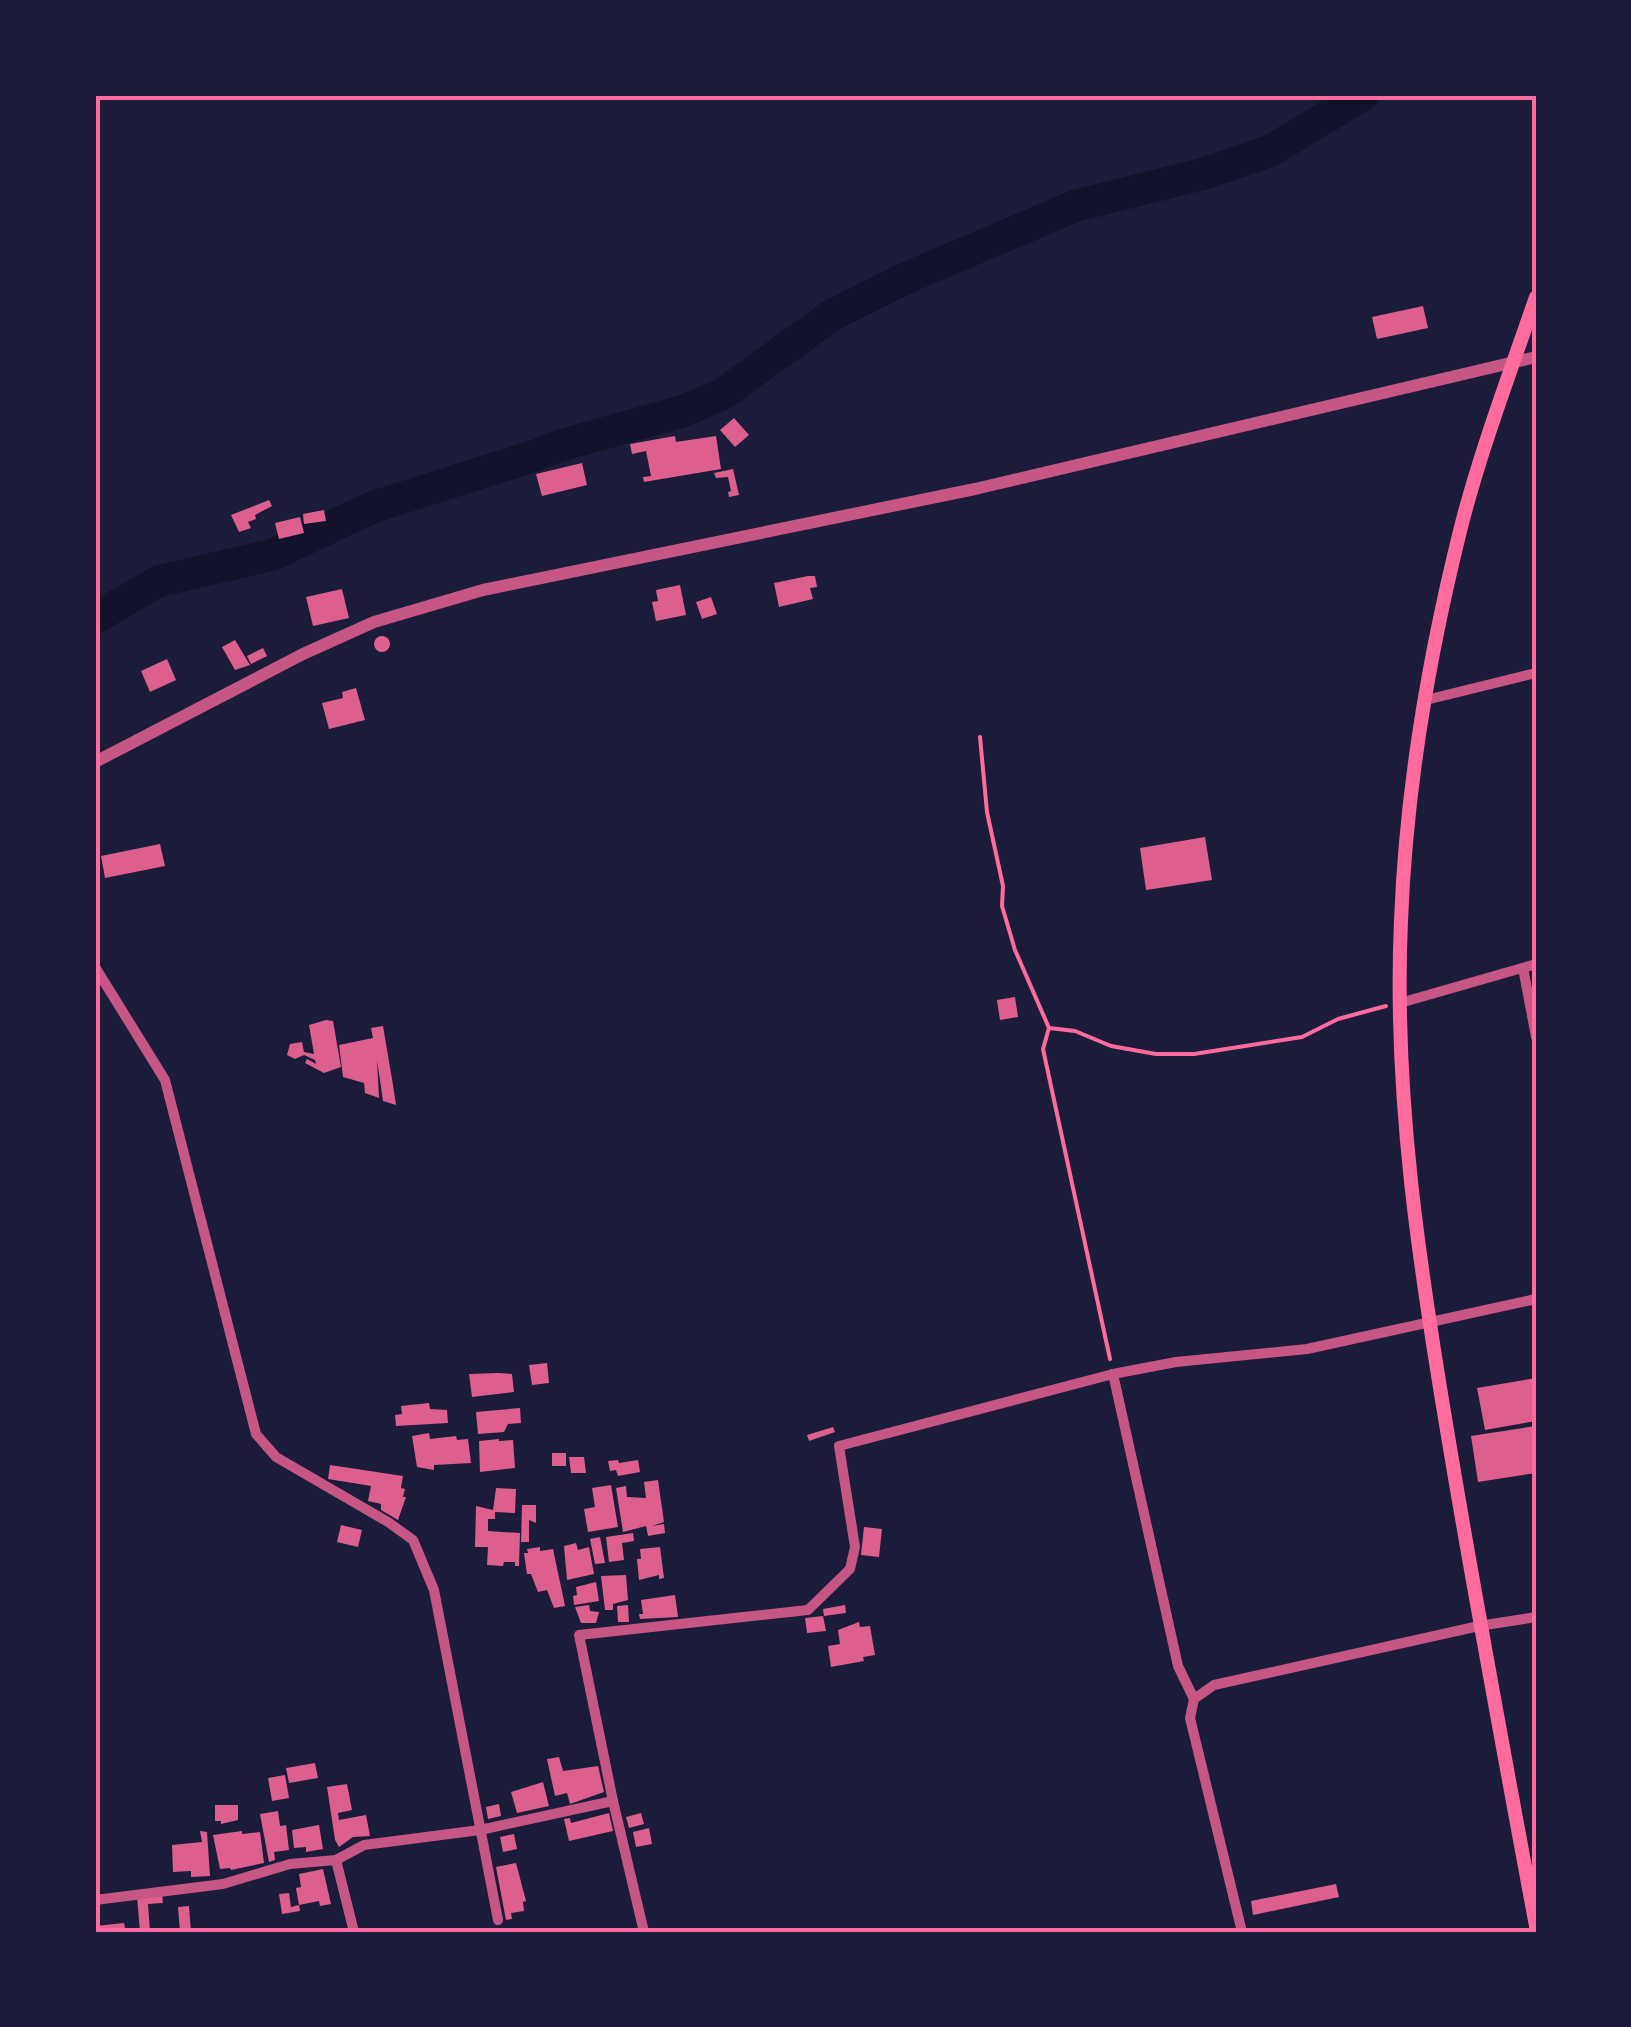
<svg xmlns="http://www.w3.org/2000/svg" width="1631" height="2027" font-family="'Alegreya Sans',sans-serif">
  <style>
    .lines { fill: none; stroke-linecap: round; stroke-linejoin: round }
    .river { stroke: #12122b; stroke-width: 32 }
    .building { fill: #dd5f8e }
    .path { stroke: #ff6b9d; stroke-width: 4 }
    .minor { stroke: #c65784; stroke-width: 10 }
    .tertiary { stroke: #c65784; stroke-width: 12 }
    .secondary { stroke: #ff6b9d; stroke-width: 14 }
    .neatline { fill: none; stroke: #ff6b9d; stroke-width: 4 }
  </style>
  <rect width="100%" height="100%" fill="#1b1b3a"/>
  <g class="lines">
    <polyline class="river" points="95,618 159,581 272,555 373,507 537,455 559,446 683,411 723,394 832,315 906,278 1075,206 1203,174 1270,151 1363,95"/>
  </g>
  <g class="building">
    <polygon points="1423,306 1428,328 1377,339 1372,317"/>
    <polygon points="734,418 749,435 735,447 720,430"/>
    <polygon points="675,436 676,442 716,436 721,469 644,482 643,477 651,476 646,451 632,454 630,444"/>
    <polygon points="582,463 587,485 542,496 536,474"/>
    <polygon points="733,469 739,495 729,497 728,492 731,491 728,477 716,478 714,473"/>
    <polygon points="269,500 272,506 255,515 256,519 248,522 251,528 239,532 231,515"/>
    <polygon points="324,510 326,521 304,524 303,514"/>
    <polygon points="300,517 304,533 279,539 275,523"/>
    <polygon points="808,576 815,576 817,587 810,588 813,599 779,607 774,583"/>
    <polygon points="680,585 686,615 656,621 652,602 658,601 656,590"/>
    <polygon points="342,589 349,618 313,626 306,597"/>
    <polygon points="711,597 717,614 702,619 696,602"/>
    <circle cx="382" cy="644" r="8"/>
    <polygon points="235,640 250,665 235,670 222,647"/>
    <polygon points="263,648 267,656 251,664 247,656"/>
    <polygon points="167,659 176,680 150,692 141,671"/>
    <polygon points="356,688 365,720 329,729 322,703 343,698 342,692"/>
    <polygon points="1205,837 1212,880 1146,890 1140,848"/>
    <polygon points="160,844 165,866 105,878 101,856"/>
    <polygon points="1015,997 1018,1017 1000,1020 997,1000"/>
    <polygon points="326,1020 333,1021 341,1067 324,1073 305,1063 307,1059 316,1064 315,1060 304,1055 295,1059 287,1055 290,1044 302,1042 304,1052 314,1054 309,1025"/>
    <polygon points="383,1026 393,1085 396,1105 383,1101 377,1060 379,1098 365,1093 364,1083 343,1077 339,1045 373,1038 371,1028"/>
    <polygon points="547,1363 549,1383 532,1385 529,1365"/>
    <polygon points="498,1373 512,1374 514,1392 472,1397 469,1374"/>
    <polygon points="1536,1378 1536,1421 1485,1430 1477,1388"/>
    <polygon points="429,1403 430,1409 447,1410 448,1423 396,1426 395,1415 402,1414 401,1406"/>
    <polygon points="520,1408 521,1423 508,1424 504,1432 478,1434 476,1412"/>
    <polygon points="1536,1426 1536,1473 1478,1482 1471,1436"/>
    <polygon points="833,1427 835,1432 809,1441 807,1435"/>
    <polygon points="429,1433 430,1439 456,1436 457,1440 468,1439 471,1463 434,1465 434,1470 417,1467 412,1436"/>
    <polygon points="499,1439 499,1441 513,1440 515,1468 480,1472 479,1441"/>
    <rect x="552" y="1453" width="14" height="13"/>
    <polygon points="569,1457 584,1457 586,1473 571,1473"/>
    <polygon points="618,1460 619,1463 638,1460 640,1472 618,1476 616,1470 610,1471 608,1461"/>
    <polygon points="330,1465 403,1476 401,1488 405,1489 403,1497 406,1497 398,1520 381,1510 381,1504 368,1501 371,1486 328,1479"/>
    <polygon points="658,1480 664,1522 652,1526 664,1524 665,1533 648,1536 646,1526 623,1532 616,1488 626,1486 627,1497 646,1498 644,1482"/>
    <polygon points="611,1485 618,1527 588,1532 584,1509 595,1507 592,1488"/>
    <polygon points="496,1488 516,1489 515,1513 495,1512 495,1519 488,1519 488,1531 520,1533 519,1566 515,1566 515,1562 504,1562 503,1566 487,1565 488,1547 475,1547 476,1506 493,1510"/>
    <polygon points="522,1505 536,1505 536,1523 529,1520 529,1542 521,1542"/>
    <polygon points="341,1525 362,1530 358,1547 337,1542"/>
    <polygon points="864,1527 882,1529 879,1557 861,1555"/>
    <polygon points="633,1533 634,1541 622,1543 624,1560 609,1562 606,1537"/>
    <polygon points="600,1537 605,1563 595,1564 590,1539"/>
    <polygon points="576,1543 578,1550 589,1547 594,1574 567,1580 564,1546"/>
    <polygon points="540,1547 540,1551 553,1549 565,1606 554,1608 547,1590 538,1592 531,1574 527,1574 524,1553 528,1553 527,1549"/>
    <polygon points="660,1547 664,1578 659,1579 659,1575 639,1580 637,1559 641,1559 640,1549"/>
    <polygon points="626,1575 628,1600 613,1604 613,1610 605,1610 601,1576"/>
    <polygon points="596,1582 599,1601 574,1605 573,1596 577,1595 576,1587"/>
    <polygon points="675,1595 678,1617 640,1619 639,1614 643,1614 641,1600"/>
    <polygon points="589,1605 590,1611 599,1612 596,1623 581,1623 575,1607"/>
    <polygon points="628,1605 629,1622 618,1622 617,1606"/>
    <polygon points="845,1605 846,1613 824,1616 823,1609"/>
    <polygon points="823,1616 826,1631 807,1633 805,1618"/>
    <polygon points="859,1622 860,1627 870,1626 875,1655 863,1657 864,1661 831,1667 828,1646 840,1644 838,1630"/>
    <polygon points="559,1757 563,1771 598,1766 604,1792 570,1804 567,1793 555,1796 547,1759"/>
    <polygon points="315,1763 318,1778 289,1783 286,1768"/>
    <polygon points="285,1775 289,1798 272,1801 268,1778"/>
    <polygon points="543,1782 549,1806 517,1813 511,1792"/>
    <polygon points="347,1784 352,1810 338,1813 339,1820 366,1815 370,1836 353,1837 339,1847 335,1840 327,1787"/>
    <polygon points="499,1804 501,1816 488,1819 486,1807"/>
    <polygon points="215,1805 238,1805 238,1820 221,1824 221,1821 215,1821"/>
    <polygon points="278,1811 280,1826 286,1825 289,1850 274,1852 275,1860 269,1862 260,1814"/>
    <polygon points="609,1813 613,1831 569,1841 564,1819 570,1818 571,1823"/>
    <polygon points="641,1813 644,1824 629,1828 626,1817"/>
    <polygon points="319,1825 323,1849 306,1852 306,1847 294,1848 292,1830"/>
    <polygon points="649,1828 652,1844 636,1847 633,1832"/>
    <polygon points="200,1831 207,1832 210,1876 191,1877 191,1871 173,1872 172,1845 202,1842"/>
    <polygon points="242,1831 242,1834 260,1832 264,1863 231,1870 230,1868 220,1869 213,1835"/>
    <polygon points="514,1834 517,1849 503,1852 500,1837"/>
    <polygon points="516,1863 526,1901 523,1902 524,1911 511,1913 512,1919 506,1920 496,1867"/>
    <polygon points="323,1869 331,1904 320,1906 319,1901 299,1905 296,1888 301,1887 299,1874"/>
    <polygon points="1336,1884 1339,1897 1253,1915 1251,1901"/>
    <polygon points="289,1893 291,1907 299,1905 300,1911 282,1914 279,1894"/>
    <polygon points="162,1894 163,1903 148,1904 150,1932 140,1932 137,1896"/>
    <polygon points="189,1906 191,1932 180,1932 178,1907"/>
    <polygon points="124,1923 126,1932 95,1932 95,1926"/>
  </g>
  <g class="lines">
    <g class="path">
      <polyline points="980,737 987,812 1003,886 1002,906 1015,950 1049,1028 1075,1031 1111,1046 1156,1054 1194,1054 1302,1037 1338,1019 1386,1006"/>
      <polyline points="1049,1028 1043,1049 1110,1359"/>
    </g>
    <g class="minor">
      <polyline points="1426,700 1536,673"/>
      <polyline points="95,967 165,1080 256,1434 276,1457 388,1522 413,1540 434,1590 498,1920"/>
      <polyline points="1523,968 1536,1037"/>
      <polyline points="1400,1003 1536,964"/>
      <polyline points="1113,1374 1178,1666 1194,1699"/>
      <polyline points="336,1860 354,1932"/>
      <polyline points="95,1900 223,1884 290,1864 336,1860 364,1845 480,1830 613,1801"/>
      <polyline points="644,1932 613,1801 579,1635 808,1610 850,1569 855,1547 839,1446 1113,1374 1176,1362 1307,1349 1536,1299"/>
      <polyline points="1242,1932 1190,1718 1194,1699 1214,1685 1479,1626 1536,1617"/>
    </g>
    <polyline class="tertiary" points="95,762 303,654 374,622 483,590 975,489 1536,357"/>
    <path class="secondary" d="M1536 297C1510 373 1481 449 1461 527 1429 655 1406 789 1401 921 1393 1096 1420 1270 1449 1442 1476 1604 1506 1765 1536 1926"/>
  </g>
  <rect width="1631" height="2027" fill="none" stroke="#1b1b3a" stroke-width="195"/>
  <rect x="98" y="98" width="1436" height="1832" class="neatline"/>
</svg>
